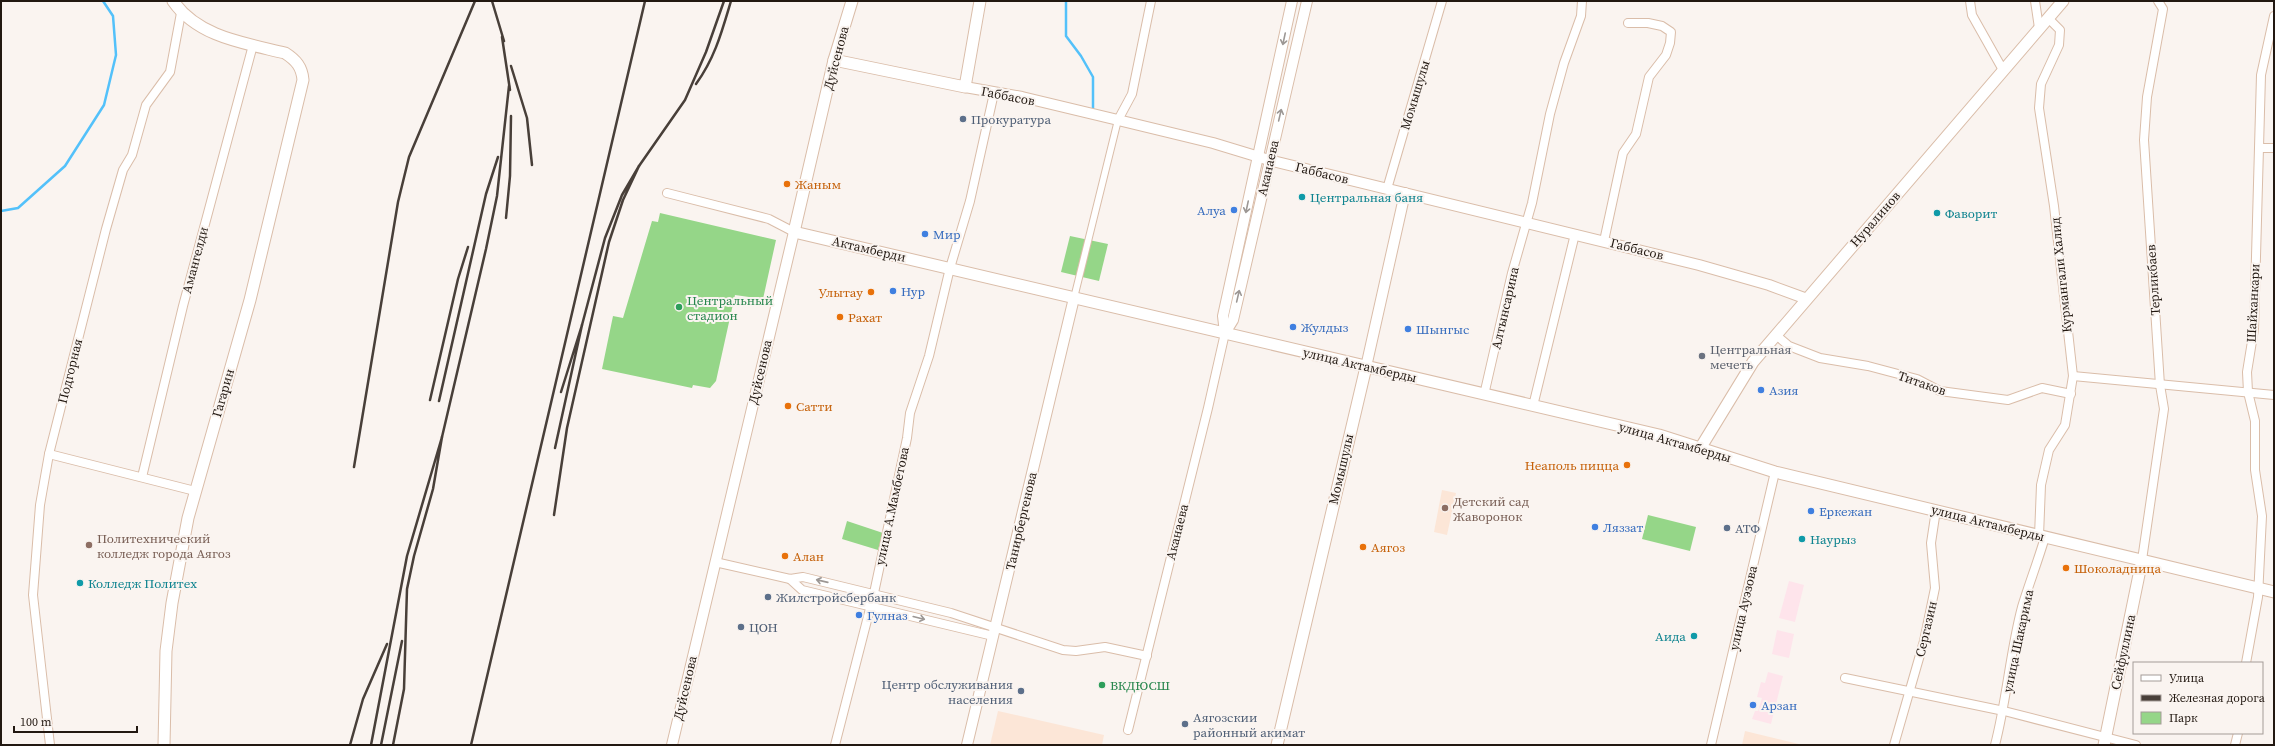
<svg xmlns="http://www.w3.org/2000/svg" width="2275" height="746" font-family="'Source Serif 4',serif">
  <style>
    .commercial { fill: #fee4eb }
    .built { fill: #fce6d7 }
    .green { fill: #95d688 }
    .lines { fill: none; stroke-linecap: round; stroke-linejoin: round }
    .stream { stroke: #53c1fa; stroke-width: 2.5 }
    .pedestrian-casing { stroke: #dabda9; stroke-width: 8 }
    .minor-casing { stroke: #dabda9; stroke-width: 10 }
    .tertiary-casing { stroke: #dabda9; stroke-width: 12 }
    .secondary-casing { stroke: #dabda9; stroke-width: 13 }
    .pedestrian { stroke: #fff; stroke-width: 6 }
    .minor { stroke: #fff; stroke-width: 8 }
    .tertiary { stroke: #fff; stroke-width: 10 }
    .secondary { stroke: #fff; stroke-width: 11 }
    .rail { stroke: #483f39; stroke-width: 2.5 }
    .oneway { stroke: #9c9794 }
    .service-dot { fill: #5c6f8a; stroke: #faf4f0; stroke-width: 1.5 }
    .food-dot { fill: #e8710a; stroke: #faf4f0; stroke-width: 1.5 }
    .culture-dot { fill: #0f9aa8; stroke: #faf4f0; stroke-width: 1.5 }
    .shop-dot { fill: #3f7fe0; stroke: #faf4f0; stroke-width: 1.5 }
    .leisure-dot { fill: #2e9e5b; stroke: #faf4f0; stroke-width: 1.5 }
    .worship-dot { fill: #6b7280; stroke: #faf4f0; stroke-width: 1.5 }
    .education-dot { fill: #8d6e63; stroke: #faf4f0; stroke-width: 1.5 }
    .labels { text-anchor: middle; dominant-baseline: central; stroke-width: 4; stroke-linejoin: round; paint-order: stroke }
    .street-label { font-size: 13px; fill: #221811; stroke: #faf4f0 }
    .service-label { font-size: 13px; fill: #4e5e75; stroke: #faf4f0; text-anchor: start }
    .food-label { font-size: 13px; fill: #c56008; stroke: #faf4f0; text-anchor: start }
    .culture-label { font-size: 13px; fill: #0d838f; stroke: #faf4f0; text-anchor: start }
    .shop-label { font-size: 13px; fill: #366cbe; stroke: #faf4f0; text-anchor: start }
    .leisure-label { font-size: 13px; fill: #27864d; stroke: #faf4f0; text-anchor: start }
    .worship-label { font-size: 13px; fill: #5b616d; stroke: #faf4f0; text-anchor: start }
    .education-label { font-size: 13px; fill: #785e54; stroke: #faf4f0; text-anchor: start }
  </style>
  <rect width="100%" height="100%" fill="#faf4f0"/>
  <g class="commercial">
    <polygon points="1789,581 1804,585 1795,622 1779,618"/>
    <polygon points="1777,630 1794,634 1789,658 1772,654"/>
    <polygon points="1768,672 1783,676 1771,724 1752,719 1755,711 1758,711 1762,698 1757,697 1761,682 1765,683"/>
  </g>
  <g class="built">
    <polygon points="1442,490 1456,493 1447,535 1434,532"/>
    <polygon points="998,711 1104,735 1102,745 990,745"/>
    <polygon points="1745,731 1803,745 1742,745"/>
  </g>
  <g class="green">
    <polygon points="660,213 776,240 763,299 735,295 716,381 710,388 693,385 692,388 602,369 613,316 623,318 652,221 658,222"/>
    <polygon points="1070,236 1108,244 1099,281 1061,272"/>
    <polygon points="1648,515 1696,527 1690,551 1642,539"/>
    <polygon points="847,521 883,533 878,550 842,539"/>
  </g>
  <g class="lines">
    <g class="stream">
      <polyline points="1066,1 1066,36 1081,56 1093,77 1093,109"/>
      <polyline points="1,211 18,208 65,166 104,105 116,55 113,16 103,1"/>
    </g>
    <defs>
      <polyline id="pedestrian" points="1074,298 1118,120"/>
      <g id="minor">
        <polyline points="1970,1 1972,15 2003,70"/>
        <polyline points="2035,1 2039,28"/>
        <polyline points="1118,120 1132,94 1151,1"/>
        <polyline points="2260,148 2274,148"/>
        <polyline points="1387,189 1442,1"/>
        <polyline points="667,193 769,219 794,232"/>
        <polyline points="1604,241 1623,153 1636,134 1649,77 1666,55 1670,43 1671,32 1662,26 1648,23 1628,23"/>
        <polyline points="1776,335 1789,346 1820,358 1868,366 1917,379 1940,391 2008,400 2042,388 2071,394"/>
        <polyline points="2073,376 2274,395"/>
        <polyline points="1484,395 1512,273 1532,203 1550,114 1564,63 1581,16 1582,1"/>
        <polyline points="1533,406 1575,234"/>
        <polyline points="49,454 195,491"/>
        <polyline points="142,477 183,306 253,45"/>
        <polyline points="2039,536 2041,485 2049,450 2065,425 2073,376 2054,206 2039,108 2041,84 2059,45 2060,30 2048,18"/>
        <polyline points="2142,560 2164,409 2160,385 2144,140 2147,97 2163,9 2158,1"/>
        <polyline points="715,562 790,579 803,577 951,613 1063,650 1076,651 1105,647 1147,656"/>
        <polyline points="790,579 802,590 993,636"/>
        <polyline points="2246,663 2258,597 2262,516 2255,470 2255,421 2248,392 2247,372 2254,329 2261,75 2274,16"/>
        <polyline points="1845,678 2004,711 2136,745"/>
        <polyline points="1128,730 1208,408 1225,333"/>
        <polyline points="50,745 33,595 40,505 49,454 106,229 123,170 132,155 146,105 170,72 181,13"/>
        <polyline points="835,745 874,593 907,438 910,413 929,356 950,268 970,201 994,93"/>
        <polyline points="1711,745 1775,472"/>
        <polyline points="1894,745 1924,641 1935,588 1931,543 1936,510"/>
        <path d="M1995 745C2007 699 2010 652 2022 607 2029 584 2038 561 2045 537"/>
        <polyline points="2235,745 2238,733"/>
      </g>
      <g id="tertiary">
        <polyline points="965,87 1022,97 1118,120 1213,143 1269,160 1699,265 1769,285 1807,299"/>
        <polyline points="1225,333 1233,320 1307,1"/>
        <polyline points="1225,333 1223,316 1292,1"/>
        <polyline points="1366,367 1405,193"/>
        <polyline points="672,745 794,232"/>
        <polyline points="967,745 1074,298"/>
      </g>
      <g id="secondary">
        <polyline points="852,1 834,60 794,232 1659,435 1775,472 2274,592"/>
        <polyline points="834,60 965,87 980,1"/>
        <polyline points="1701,447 1753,362 2063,1"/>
        <path d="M164 745 166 651 172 603 188 518 250 300 303 80C302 67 296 60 285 53 244 43 198 37 173 1"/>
        <polyline points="1277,745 1366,367"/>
        <polyline points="2104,745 2142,560"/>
      </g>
    </defs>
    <use href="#pedestrian" class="pedestrian-casing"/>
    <use href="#minor" class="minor-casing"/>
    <use href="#tertiary" class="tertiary-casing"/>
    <use href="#secondary" class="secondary-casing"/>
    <use href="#pedestrian" class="pedestrian"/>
    <use href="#minor" class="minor"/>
    <use href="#tertiary" class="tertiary"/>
    <use href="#secondary" class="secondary"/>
    <g class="rail">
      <polyline points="492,1 504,41"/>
      <polyline points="502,37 510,90"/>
      <polyline points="511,66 527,118 532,165"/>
      <path d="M696 84C715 58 722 31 731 1"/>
      <polyline points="639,166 685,100 706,52 724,1"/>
      <polyline points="506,218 510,176 511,116"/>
      <polyline points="430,400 458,279 468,247"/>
      <polyline points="439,401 486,194 498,157"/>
      <polyline points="442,437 486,249 497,196 509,86"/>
      <polyline points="555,448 582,325 561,392"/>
      <polyline points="354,467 398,202 409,157 475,1"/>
      <polyline points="554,515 567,428 609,242 623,200 639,166 622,195 605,238 582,325"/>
      <polyline points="350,745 363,699 387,644"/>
      <polyline points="371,745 407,556 442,437 433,489 414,556 407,589 404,689 393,745"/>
      <polyline points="381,745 402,641"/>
      <polyline points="471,745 645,1"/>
    </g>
  </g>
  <defs><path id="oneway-shaft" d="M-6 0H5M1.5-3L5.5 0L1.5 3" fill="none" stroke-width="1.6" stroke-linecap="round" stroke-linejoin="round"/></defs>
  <g class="oneway">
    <use href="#oneway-shaft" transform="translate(1284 39) rotate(102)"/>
    <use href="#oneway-shaft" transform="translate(1280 115) rotate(-77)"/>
    <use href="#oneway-shaft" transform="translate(1247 207) rotate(102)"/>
    <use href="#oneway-shaft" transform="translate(1238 296) rotate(-77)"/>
    <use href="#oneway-shaft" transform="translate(822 581) rotate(-167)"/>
    <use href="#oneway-shaft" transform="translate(919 618) rotate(14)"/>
  </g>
  <g class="service-dot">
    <circle cx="963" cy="119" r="4"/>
    <circle cx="1727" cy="528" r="4"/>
    <circle cx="768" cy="597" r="4"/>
    <circle cx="741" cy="627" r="4"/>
    <circle cx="1021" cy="691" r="4"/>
    <circle cx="1185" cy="724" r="4"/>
  </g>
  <g class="food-dot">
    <circle cx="787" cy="184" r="4"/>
    <circle cx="871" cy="292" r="4"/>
    <circle cx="840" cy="317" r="4"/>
    <circle cx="788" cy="406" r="4"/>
    <circle cx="1627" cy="465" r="4"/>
    <circle cx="1363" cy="547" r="4"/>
    <circle cx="785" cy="556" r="4"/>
    <circle cx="2066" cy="568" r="4"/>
  </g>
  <g class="culture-dot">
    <circle cx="1302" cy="197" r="4"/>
    <circle cx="1937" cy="213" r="4"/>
    <circle cx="1802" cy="539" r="4"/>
    <circle cx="80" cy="583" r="4"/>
    <circle cx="1694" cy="636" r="4"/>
  </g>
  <g class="shop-dot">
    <circle cx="1234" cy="210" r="4"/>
    <circle cx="925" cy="234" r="4"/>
    <circle cx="893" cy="291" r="4"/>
    <circle cx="1293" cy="327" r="4"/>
    <circle cx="1408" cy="329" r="4"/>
    <circle cx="1761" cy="390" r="4"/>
    <circle cx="1811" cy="511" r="4"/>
    <circle cx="1595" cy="527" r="4"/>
    <circle cx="859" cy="615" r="4"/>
    <circle cx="1753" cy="705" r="4"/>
  </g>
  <g class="leisure-dot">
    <circle cx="679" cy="307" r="4"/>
    <circle cx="1102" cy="685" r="4"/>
  </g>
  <circle class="worship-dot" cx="1702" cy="356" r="4"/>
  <g class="education-dot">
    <circle cx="1445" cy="508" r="4"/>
    <circle cx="89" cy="545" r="4"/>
  </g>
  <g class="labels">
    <g class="street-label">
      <text transform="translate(836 58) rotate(-75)">Дуйсенова</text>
      <text transform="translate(1415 95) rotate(-73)">Момышулы</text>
      <text transform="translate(1008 96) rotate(11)">Габбасов</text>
      <text transform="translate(1268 168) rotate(-77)">Аканаева</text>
      <text transform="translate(1322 173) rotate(14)">Габбасов</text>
      <text transform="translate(1875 219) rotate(-49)">Нуралинов</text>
      <text transform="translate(869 249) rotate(13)">Актамберди</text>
      <text transform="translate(1637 249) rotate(14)">Габбасов</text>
      <text transform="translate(195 260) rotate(-75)">Амангелди</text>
      <text transform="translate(2061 275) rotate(-96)">Курмангали Халид</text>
      <text transform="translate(2153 280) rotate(-94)">Терликбаев</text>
      <text transform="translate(2253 303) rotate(-87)">Шайханкари</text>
      <text transform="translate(1505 308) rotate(-77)">Алтынсарина</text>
      <text transform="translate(1360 365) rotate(13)">улица Актамберды</text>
      <text transform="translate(70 371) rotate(-76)">Подгорная</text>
      <text transform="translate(760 372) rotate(-77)">Дуйсенова</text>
      <text transform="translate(1922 383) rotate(19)">Титаков</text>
      <text transform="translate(223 393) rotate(-74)">Гагарин</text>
      <text transform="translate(1675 442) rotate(16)">улица Актамберды</text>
      <text transform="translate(1341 469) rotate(-77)">Момышулы</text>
      <text transform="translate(892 506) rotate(-78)">улица А.Мамбетова</text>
      <text transform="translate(1021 521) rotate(-77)">Танирбергенова</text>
      <text transform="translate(1988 523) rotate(14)">улица Актамберды</text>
      <text transform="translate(1177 532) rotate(-76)">Аканаева</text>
      <text transform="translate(1743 608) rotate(-77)">улица Ауэзова</text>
      <text transform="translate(1926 629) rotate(-77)">Сергазин</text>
      <text transform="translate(2018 641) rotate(-78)">улица Шакарима</text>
      <text transform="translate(2123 652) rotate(-78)">Сейфуллина</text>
      <text transform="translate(685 688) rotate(-77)">Дуйсенова</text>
    </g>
    <g class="service-label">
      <text x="971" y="119">Прокуратура</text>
      <text x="1735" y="528">АТФ</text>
      <text x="776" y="597">Жилстройсбербанк</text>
      <text x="749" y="627">ЦОН</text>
      <text x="1013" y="684" text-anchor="end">Центр обслуживания<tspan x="1013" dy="15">населения</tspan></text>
      <text x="1193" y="717">Аягозскии<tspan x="1193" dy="15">районный акимат</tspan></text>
    </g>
    <g class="food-label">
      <text x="795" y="184">Жаным</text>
      <text x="863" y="292" text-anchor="end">Улытау</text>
      <text x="848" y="317">Рахат</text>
      <text x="796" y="406">Сатти</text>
      <text x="1619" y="465" text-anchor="end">Неаполь пицца</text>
      <text x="1371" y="547">Аягоз</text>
      <text x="793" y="556">Алан</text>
      <text x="2074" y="568">Шоколадница</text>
    </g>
    <g class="culture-label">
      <text x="1310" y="197">Центральная баня</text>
      <text x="1945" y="213">Фаворит</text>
      <text x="1810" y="539">Наурыз</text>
      <text x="88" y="583">Колледж Политех</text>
      <text x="1686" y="636" text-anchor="end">Аида</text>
    </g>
    <g class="shop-label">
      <text x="1226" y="210" text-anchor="end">Алуа</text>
      <text x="933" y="234">Мир</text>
      <text x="901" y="291">Нур</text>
      <text x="1301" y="327">Жулдыз</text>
      <text x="1416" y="329">Шынгыс</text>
      <text x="1769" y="390">Азия</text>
      <text x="1819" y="511">Еркежан</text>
      <text x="1603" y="527">Ляззат</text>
      <text x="867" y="615">Гулназ</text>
      <text x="1761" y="705">Арзан</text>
    </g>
    <g class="leisure-label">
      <text x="687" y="300">Центральный<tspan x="687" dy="15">стадион</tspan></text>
      <text x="1110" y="685">ВКДЮСШ</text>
    </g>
    <g class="worship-label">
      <text x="1710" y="349">Центральная<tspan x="1710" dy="15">мечеть</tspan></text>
    </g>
    <g class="education-label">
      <text x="1453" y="501">Детский сад<tspan x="1453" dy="15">Жаворонок</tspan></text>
      <text x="97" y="538">Политехнический<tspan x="97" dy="15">колледж города Аягоз</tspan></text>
    </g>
  </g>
  <rect width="2275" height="746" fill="none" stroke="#221811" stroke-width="4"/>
  <rect x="2133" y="662" width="130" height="72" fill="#faf4f0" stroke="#a49c97"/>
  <rect x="2141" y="675" width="20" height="6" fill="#ffffff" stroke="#a49c97"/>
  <text x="2169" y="682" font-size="12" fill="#221811">Улица</text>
  <rect x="2141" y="695" width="20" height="6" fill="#483f39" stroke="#a49c97"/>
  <text x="2169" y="702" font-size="12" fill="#221811">Железная дорога</text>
  <rect x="2141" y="712" width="20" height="12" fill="#95d688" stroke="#a49c97"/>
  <text x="2169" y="722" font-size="12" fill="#221811">Парк</text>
  <path d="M14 726v6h123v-6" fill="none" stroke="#221811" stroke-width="2"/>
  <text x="20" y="726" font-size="12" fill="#221811" stroke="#faf4f0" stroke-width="3" paint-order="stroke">100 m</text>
</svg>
